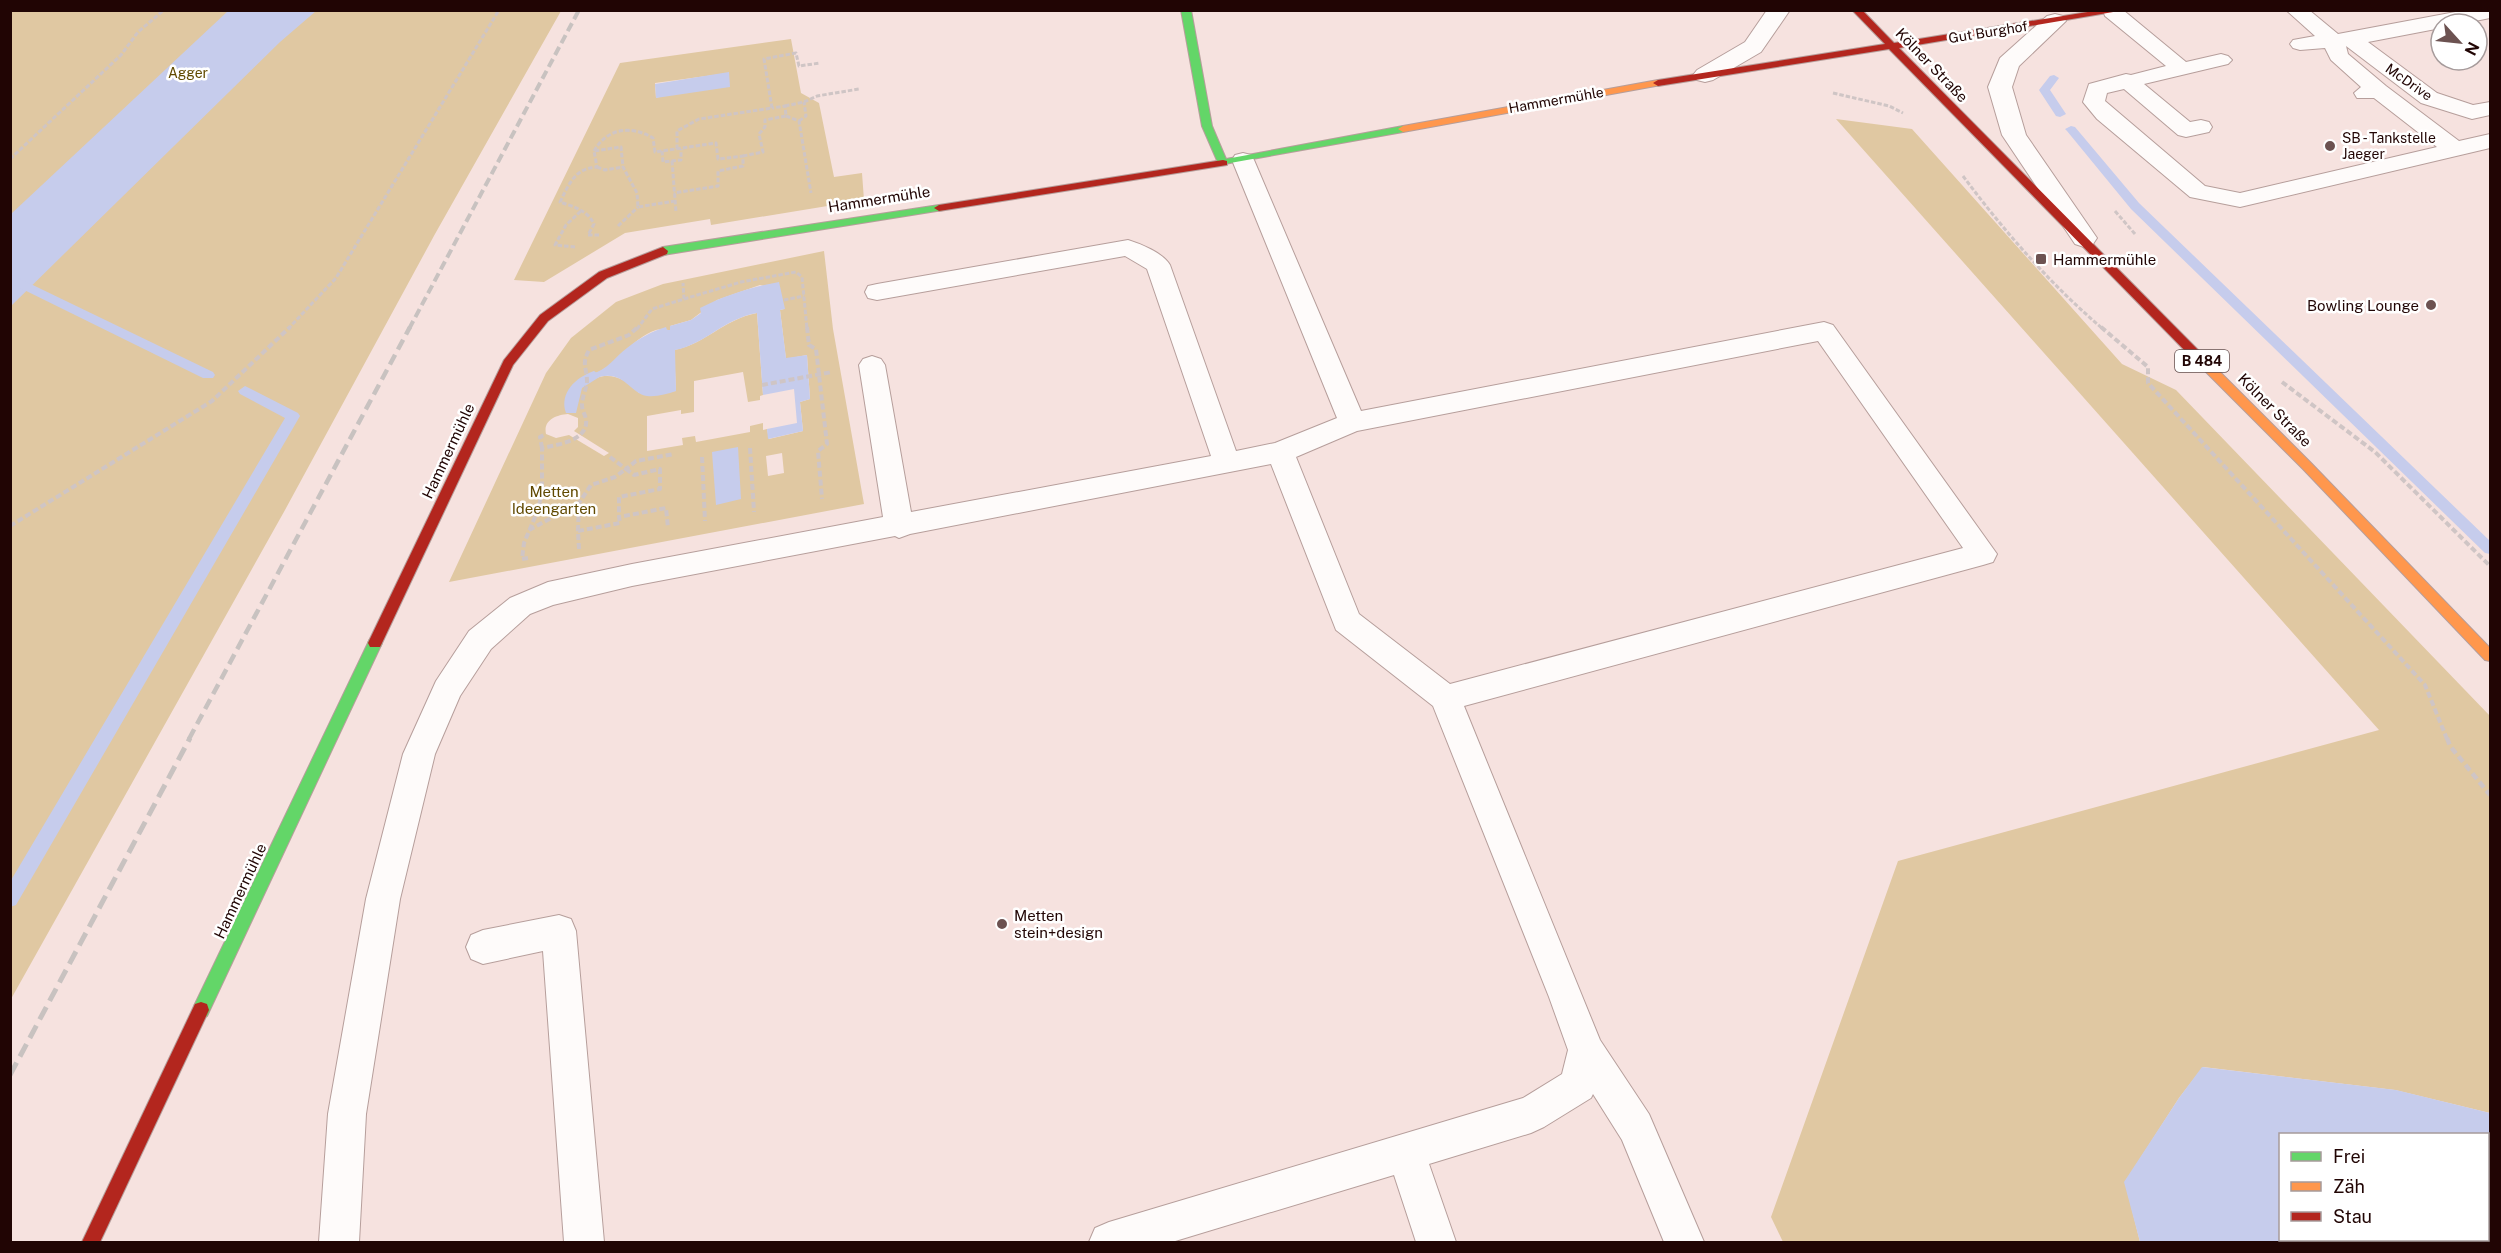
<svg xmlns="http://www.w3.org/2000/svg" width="2501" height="1253" font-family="'Public Sans',sans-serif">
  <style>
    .green { fill: #e0c8a2; fill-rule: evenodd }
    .water { fill: #c6ccec; fill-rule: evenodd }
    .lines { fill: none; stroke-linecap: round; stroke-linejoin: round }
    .stream { fill: #c6ccec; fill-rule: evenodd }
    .lane-casing { stroke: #b69e9b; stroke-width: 2 }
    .street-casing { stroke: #b69e9b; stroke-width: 2 }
    .fast-casing { stroke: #b69e9b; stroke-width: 2 }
    .slow-casing { stroke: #b69e9b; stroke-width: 2 }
    .jam-casing { stroke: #b69e9b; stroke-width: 2 }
    .path-far2 { stroke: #cfc5c5; stroke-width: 3; stroke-dasharray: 4.5 2; stroke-linecap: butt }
    .path-far1 { stroke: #cfc5c5; stroke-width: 4; stroke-dasharray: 6 3; stroke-linecap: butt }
    .path { stroke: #cfc5c5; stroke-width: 4.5; stroke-dasharray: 7 4; stroke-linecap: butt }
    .lane { fill: #fefbfa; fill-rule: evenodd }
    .street { fill: #fefbfa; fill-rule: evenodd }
    .fast { fill: #63d668; fill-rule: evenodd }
    .slow { fill: #ff974d; fill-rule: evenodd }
    .jam { fill: #b3261e; fill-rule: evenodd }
    .rail-far2 { stroke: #c8c2c0; stroke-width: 4; stroke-dasharray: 9 4.5; stroke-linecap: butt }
    .rail-far1 { stroke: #c8c2c0; stroke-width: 4.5; stroke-dasharray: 11 6; stroke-linecap: butt }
    .rail { stroke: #c8c2c0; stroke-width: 5; stroke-dasharray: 14 7; stroke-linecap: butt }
    .poi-dot { fill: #6c5251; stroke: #fff; stroke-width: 2 }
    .labels { text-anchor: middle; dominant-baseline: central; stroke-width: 5; stroke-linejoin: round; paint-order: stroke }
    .far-street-label { font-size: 14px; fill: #210504; stroke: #fff }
    .far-park-label { font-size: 14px; fill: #604900; stroke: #fff }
    .far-poi-label { font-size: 14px; fill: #210504; stroke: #fff; text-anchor: start }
    .shield { fill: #fff; stroke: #64504f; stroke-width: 1.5 }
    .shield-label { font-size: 14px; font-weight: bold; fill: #210504 }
    .street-label { font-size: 15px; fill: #210504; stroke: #fff }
    .poi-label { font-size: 15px; fill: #210504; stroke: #fff; text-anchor: start }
    .park-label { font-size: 15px; fill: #604900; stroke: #fff }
  </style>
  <rect width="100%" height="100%" fill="#f6e2df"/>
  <g class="green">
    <polygon points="11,11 561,11 435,234 285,510 11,999"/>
    <path d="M791 39 801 93 819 103 834 177 862 173 864 200 711 225 710 219 625 233 544 282 514 280 620 63ZM729 73 656 98 655 83Z"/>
    <polygon points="1836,119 1912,129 2122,364 2176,390 2490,716 2490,1113 2395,1090 2203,1067 2179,1098 2125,1182 2140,1242 1783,1242 1771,1217 1898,861 2379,730"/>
    <path d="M824 251 833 329 864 504 449 582 546 373 571 338 616 302 663 284ZM760 285 780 290 784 309 780 310 786 359 807 355 810 399 800 402 803 431 769 439 767 429 763 430V423L750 426V432L696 442 695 436 682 438 683 445 647 451V416L681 410V414L694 412V381L743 372 748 402 760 400V396L763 395 757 313C722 320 706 344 674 350L676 391 639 393C628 380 612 372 596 378L593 374C617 367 631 338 656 330 660 329 667 330 671 330L670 326 691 320 717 300ZM568 414 578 418V427L574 431 609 453 604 456 569 435 556 438 546 434C543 420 556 415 568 414ZM782 453 784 473 768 476 766 456Z"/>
  </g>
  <g class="water">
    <polygon points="228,11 316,11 280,42 11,306 11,214"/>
    <polygon points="729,72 730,87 656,98 655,84"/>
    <path d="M779 282 785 309 780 310 786 358 807 355 810 399 800 402 803 431 768 439 767 429 797 423 794 389 763 395 757 313C723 319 706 344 675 350L676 391C667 394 657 397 647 396 629 393 624 368 595 378L592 374C607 370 615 357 627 348 638 339 652 331 666 327L667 330H670V326L691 320 701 313 700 308C726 295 751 287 779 282Z"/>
    <polygon points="738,447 741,499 716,505 712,452"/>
    <path d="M2202 1067 2396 1090 2490 1113V1242H2140L2124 1182 2179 1098ZM2488 1134V1240H2280V1134Z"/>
  </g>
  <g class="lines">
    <g class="stream">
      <polygon points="2054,75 2059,78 2050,90 2066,114 2060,117 2056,116 2039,90 2050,76"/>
      <polygon points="2071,126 2075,127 2139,203 2490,541 2490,554 2485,553 2131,209 2067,131 2065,129"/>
      <polygon points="10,274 213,372 215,375 213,378 203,378 10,283"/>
      <path d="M594 371 601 376 582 388 576 413H566C559 393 576 377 594 371Z"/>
      <polygon points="245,386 298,413 300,416 16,905 10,907 10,882 285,418 240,394 238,391"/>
    </g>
    <defs>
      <g id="lane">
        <polygon points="2103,10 2123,10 2186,62 2221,54 2228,56 2232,60 2228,64 2144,84 2190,122 2201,120 2209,122 2212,127 2209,132 2186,137 2178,135 2124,89 2107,93 2105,101 2205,186 2240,193 2437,147 2374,98 2357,98 2354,93 2361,87 2331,60 2325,48 2300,50 2293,48 2290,44 2293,40 2315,36 2286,10 2309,10 2338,34 2466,10 2490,10 2490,18 2460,24 2441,24 2441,28 2368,42 2437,93 2473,105 2490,102 2490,115 2472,119 2421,103 2346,46 2348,54 2386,86 2459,141 2490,134 2490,148 2240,207 2190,197 2097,119 2083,102 2089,84 2126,74 2131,75 2166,66 2105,16"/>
        <path d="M1243 153 1251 155 1254 160 1361 411 1824 322 1833 325 1997 554 1993 562 1983 565 1464 706 1600 1040 1649 1114 1704 1242H1664L1622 1140 1593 1094 1591 1098 1544 1127 1531 1133 1429 1164 1456 1242H1416L1394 1175 1172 1242H1089L1095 1228 1109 1222 1523 1098 1562 1074 1568 1050 1549 997 1433 706 1336 630 1271 464 910 534 899 538 895 536 632 586 553 605 530 614 491 649 460 696 435 754 400 899 366 1114 359 1242H319L328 1114 366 899 403 754 436 681 469 631 510 598 548 582 632 564 883 517 859 365 863 359 872 356 881 359 885 365 911 512 1211 456 1147 269 1125 256 877 300 868 298 865 292 868 286 877 284 1128 240C1141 244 1163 253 1170 265L1236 451 1275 443 1337 418 1232 160 1235 155ZM1818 341 1963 548 1450 684 1359 614 1296 457 1357 431Z"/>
        <polygon points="559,915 571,919 576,931 604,1242 564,1242 543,951 483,964 471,959 466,947 471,935 483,930"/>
      </g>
      <g id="street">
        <polygon points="1767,10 1790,10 1761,52 1713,80 1705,82 1697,80 1693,75 1697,70 1745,42"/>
        <polygon points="2055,14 2063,16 2066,21 2019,66 2012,87 2026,135 2097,238 2093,244 2084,247 2075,244 2002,135 1988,87 2000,58 2047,16"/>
      </g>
      <g id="fast">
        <polygon points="1181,10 1191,10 1212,126 1226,159 1403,126 1408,129 1403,132 1219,165 1202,126"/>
        <polygon points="939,205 944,208 943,210 663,255 658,251 663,247"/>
        <polygon points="375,637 380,639 382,643 207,1016 201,1018 195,1016 193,1010 195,1004 368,643 370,639"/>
      </g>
      <g id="slow">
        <polygon points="1658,80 1661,81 1661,85 1403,132 1398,129 1403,126"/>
        <polygon points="2205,360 2209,361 2311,463 2490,648 2490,661 2485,660 2303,469 2201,367 2199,364"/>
      </g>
      <g id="jam">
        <polygon points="1852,10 1862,10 1894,43 2100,10 2125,10 1899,48 2209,361 2211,364 2209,367 2201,367 1889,49 1658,86 1653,83 1658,80 1885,44"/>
        <polygon points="1223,160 1227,161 1227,165 939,211 934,208 939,205"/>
        <polygon points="663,247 668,251 667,254 607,278 548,321 513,365 382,643 380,647 370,647 368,643 504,360 540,315 599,272"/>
        <polygon points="201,1002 207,1004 209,1010 100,1242 82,1242 195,1004"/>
      </g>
    </defs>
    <use href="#lane" class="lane-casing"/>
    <use href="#street" class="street-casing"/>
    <use href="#fast" class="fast-casing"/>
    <use href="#slow" class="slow-casing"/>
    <use href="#jam" class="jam-casing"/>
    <g class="path-far2">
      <polyline points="1833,93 1889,106 1903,113"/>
      <polyline points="785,106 804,102 817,96 859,89"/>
      <polyline points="786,116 799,121 811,193"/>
      <polyline points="799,121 806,116 804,102"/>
      <polyline points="677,149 677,131 699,119 772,108 764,59 796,53 799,66 820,63"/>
      <path d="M594 151C607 128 631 125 653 138L655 152 716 143 718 159 743 156V166L718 171V186L674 193"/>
      <polyline points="662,151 663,162 681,160 681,149"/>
      <polyline points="743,156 763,152 759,134 765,127 765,120 786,116 785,106 772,108"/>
      <polyline points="10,159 121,55 138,32 164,10"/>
      <polyline points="672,161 676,212"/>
      <polyline points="597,167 605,170 623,167"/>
      <path d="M1963 176C2004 231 2051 285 2103 329"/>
      <polyline points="2115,211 2135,234"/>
      <polyline points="618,226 638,207"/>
      <path d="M599 235H588L594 224C587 210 574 207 560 202 569 184 575 168 597 167L594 151 621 147 623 167 637 193 638 207 675 201"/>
      <polyline points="575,247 555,245 566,225 582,210"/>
      <polyline points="684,299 741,282 796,272 802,277 807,329"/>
      <polyline points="784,300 804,296"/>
      <polyline points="288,329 336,278 499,10"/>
      <polyline points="637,329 652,309 684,299 683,283"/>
    </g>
    <g class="path-far1">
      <polyline points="807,327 809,345 816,349 827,444 818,451 822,499"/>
      <polyline points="2101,327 2148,367 2148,383 2425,685 2447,739"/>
      <polyline points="2282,382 2375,452 2490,566"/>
      <polyline points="762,385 832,372"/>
      <polyline points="542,448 540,437 546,434"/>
      <polyline points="750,448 754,512"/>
      <polyline points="610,457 626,469 636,461 674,454"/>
      <polyline points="702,457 705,521"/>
      <polyline points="10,526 212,401 290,327"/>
      <polyline points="529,530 579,503 591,485 615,477 626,469 634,475 660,469 660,489 619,497 619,517"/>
      <polyline points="578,531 579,503"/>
      <polyline points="579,549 578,531 620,523 619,517 666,508 668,528"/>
      <path d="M528 558 522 559 524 543 538 510 542 492V448C556 445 589 441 586 419 585 414 582 411 582 405 582 397 586 390 587 382 587 367 581 365 589 350L629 335 638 327"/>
    </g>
    <polyline class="path" points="2447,738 2450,746 2490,795"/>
    <use href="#lane" class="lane"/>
    <use href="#street" class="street"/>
    <use href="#fast" class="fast"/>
    <use href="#slow" class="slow"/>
    <use href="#jam" class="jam"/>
    <polyline class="rail-far2" points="409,329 579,10"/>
    <polyline class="rail-far1" points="189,739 410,327"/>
    <polyline class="rail" points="10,1075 190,738"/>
  </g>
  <g class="poi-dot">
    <circle cx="2330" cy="146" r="6"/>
    <rect x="2035" y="253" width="12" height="12" rx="3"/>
    <circle cx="2431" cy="305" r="6"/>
    <circle cx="1002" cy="924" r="6"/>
  </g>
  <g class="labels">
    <g class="far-street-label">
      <text transform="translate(1988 32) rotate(-9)">Gut Burghof</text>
      <text transform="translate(2409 82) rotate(35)">McDrive</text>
      <text transform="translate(1556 100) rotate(-10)">Hammermühle</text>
    </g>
    <g class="far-park-label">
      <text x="188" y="73">Agger</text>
    </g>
    <g class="far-poi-label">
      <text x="2342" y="138">SB - Tankstelle<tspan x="2342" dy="16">Jaeger</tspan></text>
    </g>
    <rect class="shield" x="2175" y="350" width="54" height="22" rx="4.5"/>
    <g class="shield-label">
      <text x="2202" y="361">B 484</text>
    </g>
    <g class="street-label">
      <text transform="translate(1932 65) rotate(46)">Kölner Straße</text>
      <text transform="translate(879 199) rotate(-9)">Hammermühle</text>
      <text transform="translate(2275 410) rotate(45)">Kölner Straße</text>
      <text transform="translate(448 451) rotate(-65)">Hammermühle</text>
      <text transform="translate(240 891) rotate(-65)">Hammermühle</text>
    </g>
    <g class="poi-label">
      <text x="2053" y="259">Hammermühle</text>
      <text x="2419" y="305" text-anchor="end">Bowling Lounge</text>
      <text x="1014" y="915">Metten<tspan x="1014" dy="17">stein+design</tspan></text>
    </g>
    <g class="park-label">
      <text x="554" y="491">Metten<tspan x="554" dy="17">Ideengarten</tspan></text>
    </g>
  </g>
  <rect width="2501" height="1253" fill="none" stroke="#210504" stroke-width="24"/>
  <rect x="2279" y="1133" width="210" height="108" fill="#ffffff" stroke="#a69b9b" stroke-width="1.5"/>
  <rect x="2291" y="1152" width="30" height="9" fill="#63d668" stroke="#a69b9b" stroke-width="1.5"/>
  <text x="2333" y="1163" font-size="18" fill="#210504">Frei</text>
  <rect x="2291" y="1182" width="30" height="9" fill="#ff974d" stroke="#a69b9b" stroke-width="1.5"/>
  <text x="2333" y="1193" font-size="18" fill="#210504">Zäh</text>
  <rect x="2291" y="1212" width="30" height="9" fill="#b3261e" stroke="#a69b9b" stroke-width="1.5"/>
  <text x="2333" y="1223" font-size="18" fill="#210504">Stau</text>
  <g transform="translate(2459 42) rotate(117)"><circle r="28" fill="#ffffff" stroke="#a69b9b" stroke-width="1.5"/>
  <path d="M0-4.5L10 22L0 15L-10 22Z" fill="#6c5251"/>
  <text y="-9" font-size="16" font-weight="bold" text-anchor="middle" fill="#210504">N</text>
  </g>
</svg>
